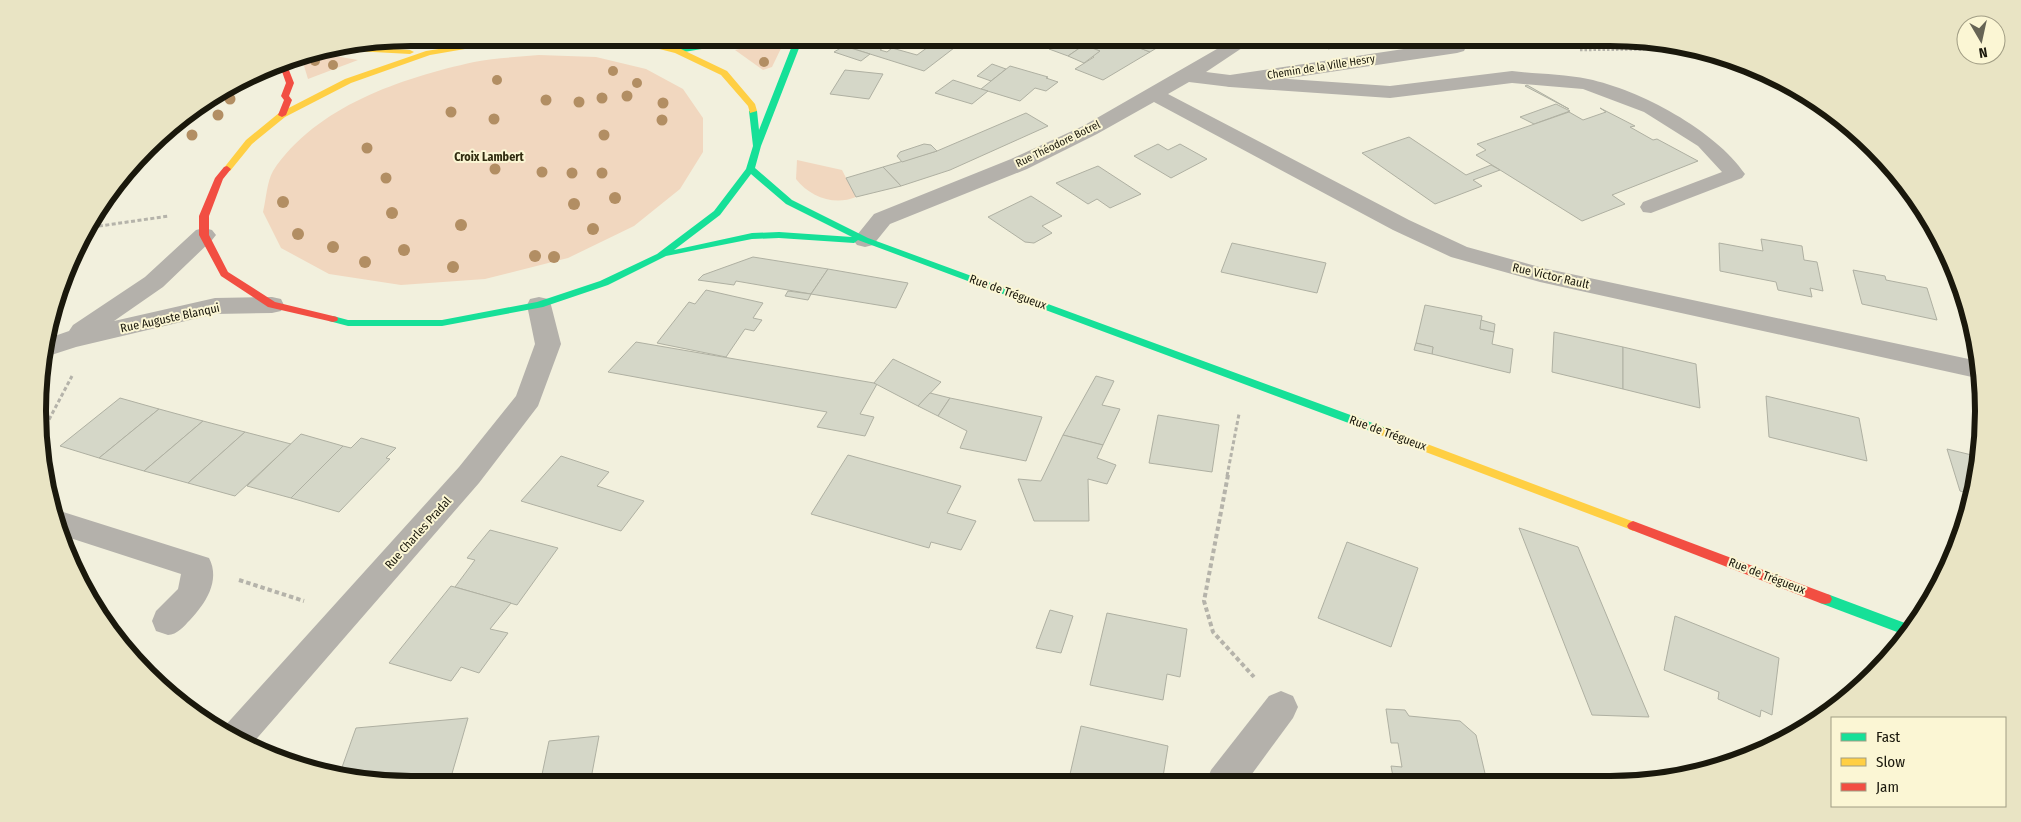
<svg xmlns="http://www.w3.org/2000/svg" width="2021" height="822" font-family="'Fira Sans Condensed',sans-serif">
  <style>
    .green { fill: #f1d7bf }
    .building { fill: #d5d7c8; stroke: #afb0a2 }
    .lines { fill: none; stroke-linecap: round; stroke-linejoin: round }
    .path-far2 { stroke: #b5b3aa; stroke-width: 2.5; stroke-dasharray: 2.5 2; stroke-linecap: butt }
    .path-far1 { stroke: #b5b3aa; stroke-width: 3; stroke-dasharray: 4 2.5; stroke-linecap: butt }
    .path { stroke: #b5b3aa; stroke-width: 4; stroke-dasharray: 4.5 3; stroke-linecap: butt }
    .lane { fill: #b4b1ab; fill-rule: evenodd }
    .street { fill: #b4b1ab; fill-rule: evenodd }
    .fast { fill: #16e098; fill-rule: evenodd }
    .slow { fill: #ffcf43; fill-rule: evenodd }
    .jam { fill: #f24e42; fill-rule: evenodd }
    .tree { fill: #b28e63 }
    .labels { text-anchor: middle; dominant-baseline: central; stroke-width: 4; stroke-linejoin: round; paint-order: stroke }
    .far-street-label { font-size: 11px; fill: #1a180c; stroke: #fbf6d4 }
    .far-quarter-label { font-size: 12px; font-weight: bold; fill: #312c10; stroke: #fbf6d4 }
    .street-label { font-size: 12px; fill: #1a180c; stroke: #fbf6d4 }
    .rim { fill: none; stroke: #1a180c; stroke-width: 6 }
  </style>
  <rect width="100%" height="100%" fill="#f2f0dd"/>
  <g class="green">
    <polygon points="773,38 786,38 772,67 763,70 735,50 760,44"/>
    <polygon points="317,53 358,60 308,79 301,56"/>
    <path d="M539 55 596 57 646 69 683 89 703 118V152L680 189 634 226 568 258 485 279 401 285 329 274 281 248 263 212C266 200 267 181 273 171 316 106 402 78 474 62 495 58 517 57 539 55Z"/>
    <polygon points="1724,56 1796,87 1824,107 1814,106 1726,59"/>
    <path d="M797 160 842 170 856 197C834 206 810 197 796 179Z"/>
  </g>
  <g class="building">
    <polygon points="844,38 899,38 880,50 887,52 892,48 917,55 935,42 954,48 924,71 835,43"/>
    <polygon points="988,38 1026,38 1010,46"/>
    <polygon points="1054,38 1098,38 1116,44 1122,41 1150,52 1103,80 1075,69 1094,57 1091,56 1100,51 1084,45 1068,56 1049,49 1063,41"/>
    <polygon points="1114,38 1173,38 1150,52"/>
    <polygon points="1317,38 1376,38 1370,42 1357,38 1348,45 1339,42 1329,49 1310,42"/>
    <polygon points="1541,38 1568,38 1565,40 1543,40"/>
    <polygon points="1569,38 1613,38 1605,46 1601,47"/>
    <polygon points="1084,45 1100,51 1084,63 1068,56"/>
    <polygon points="844,46 870,54 861,61 834,52"/>
    <polygon points="992,64 1006,69 991,81 977,76"/>
    <polygon points="1010,66 1048,77 1046,78 1058,82 1046,91 1035,88 1020,101 981,89"/>
    <polygon points="845,70 883,74 869,99 830,94"/>
    <polygon points="953,80 981,89 988,91 972,104 935,93"/>
    <polygon points="1527,85 1569,109 1525,86"/>
    <polygon points="1556,104 1570,111 1534,124 1520,117"/>
    <polygon points="1600,108 1635,126 1630,127 1653,140 1657,139 1698,161 1612,195 1625,204 1582,221 1476,155 1486,150 1477,144 1569,112 1583,120 1606,112"/>
    <polygon points="1026,113 1048,126 950,170 901,186 883,167 937,151"/>
    <polygon points="1409,137 1466,175 1491,165 1500,170 1473,180 1482,186 1435,204 1362,153"/>
    <polygon points="924,144 931,145 937,151 902,162 897,156 900,152"/>
    <polygon points="1158,144 1168,150 1180,144 1207,159 1171,178 1134,156"/>
    <polygon points="1098,166 1141,194 1110,208 1097,199 1088,204 1056,183"/>
    <polygon points="883,167 901,186 856,197 846,178"/>
    <polygon points="1031,196 1062,216 1042,226 1052,233 1034,243 1025,242 988,217"/>
    <polygon points="1761,239 1802,246 1804,260 1817,262 1823,291 1810,288 1812,297 1778,290 1776,282 1720,271 1719,243 1763,251"/>
    <polygon points="1232,243 1326,263 1317,293 1221,272"/>
    <polygon points="753,257 828,269 811,294 736,281 734,285 698,280 703,275"/>
    <polygon points="828,269 908,283 896,308 811,294"/>
    <polygon points="1853,270 1885,276 1886,280 1927,288 1937,320 1862,304"/>
    <polygon points="706,290 763,303 753,318 762,320 754,331 745,329 726,357 657,343 689,302 695,304"/>
    <polygon points="788,291 811,294 808,300 785,296"/>
    <polygon points="1425,305 1482,316 1480,329 1494,332 1492,344 1513,349 1510,373 1432,354 1433,347 1416,343"/>
    <polygon points="1481,320 1495,324 1494,332 1480,329"/>
    <polygon points="1554,332 1623,347 1623,389 1552,372"/>
    <polygon points="636,342 874,383 877,384 860,414 874,417 865,436 817,427 827,412 608,372"/>
    <polygon points="1416,343 1433,347 1432,354 1414,350"/>
    <polygon points="1623,347 1696,364 1700,408 1623,389"/>
    <polygon points="893,359 941,382 918,406 874,383"/>
    <polygon points="1096,376 1114,381 1102,405 1120,409 1103,445 1063,435"/>
    <polygon points="930,393 950,398 938,416 918,406"/>
    <polygon points="1766,396 1859,418 1867,461 1769,437"/>
    <polygon points="120,398 159,409 99,458 60,446"/>
    <polygon points="950,398 1042,417 1026,461 960,448 967,431 938,416"/>
    <polygon points="159,409 203,421 144,471 99,458"/>
    <polygon points="1158,415 1219,425 1212,472 1149,463"/>
    <polygon points="203,421 245,432 188,483 144,471"/>
    <polygon points="245,432 291,444 235,496 188,483"/>
    <polygon points="301,434 343,446 291,498 247,486"/>
    <polygon points="1063,435 1103,445 1097,458 1116,465 1107,484 1088,479 1089,521 1034,521 1018,479 1041,481"/>
    <polygon points="361,438 396,448 386,458 390,459 339,512 291,498 343,446 351,448"/>
    <polygon points="1947,449 1980,457 1972,494 1960,491"/>
    <polygon points="848,455 961,486 947,513 976,521 961,550 931,542 929,548 811,514"/>
    <polygon points="561,456 609,472 597,486 644,501 621,531 521,501"/>
    <polygon points="1519,528 1578,547 1649,717 1592,715"/>
    <polygon points="490,530 558,548 517,605 455,587 475,560 467,558"/>
    <polygon points="1347,542 1418,568 1391,647 1318,618"/>
    <polygon points="451,586 511,603 490,629 508,633 479,673 461,667 451,681 389,663"/>
    <polygon points="1050,610 1073,616 1061,653 1036,648"/>
    <polygon points="1107,613 1187,629 1180,677 1167,674 1163,700 1090,685"/>
    <polygon points="1675,616 1779,658 1772,715 1761,710 1760,717 1718,699 1719,692 1664,670"/>
    <polygon points="1386,709 1405,710 1409,716 1460,721 1476,735 1487,782 1394,782 1391,766 1402,767 1398,743 1391,743"/>
    <polygon points="468,718 449,784 411,784 340,773 356,728"/>
    <polygon points="1081,726 1168,746 1162,783 1068,783"/>
    <polygon points="599,736 590,784 540,784 549,741"/>
  </g>
  <g class="lines">
    <g class="path-far2">
      <polyline points="1580,50 1682,49"/>
      <polyline points="241,80 253,78"/>
    </g>
    <g class="path-far1">
      <polyline points="86,228 169,216"/>
      <polyline points="43,431 72,376"/>
      <polyline points="1227,476 1239,414"/>
    </g>
    <g class="path">
      <polyline points="1228,475 1204,601 1213,632 1254,677"/>
      <polyline points="239,580 304,601"/>
    </g>
    <path class="lane" d="M1512 71C1537 74 1564 74 1588 79 1640 90 1715 130 1745 174L1742 178 1651 213 1643 212 1640 207 1643 202 1722 172 1698 146 1644 112 1583 89 1512 83 1390 98 1230 87 1223 85 1221 81 1223 77 1230 75 1390 86Z"/>
    <g class="street">
      <polygon points="1236,38 1257,38 1206,72 1230,75 1457,41 1464,43 1466,47 1464,51 1457,53 1230,87 1189,82 1168,94 1409,220 1467,247 1543,268 1978,361 1981,379 1540,282 1451,257 1393,230 1154,102 1097,134 1027,169 890,224 873,245 865,247 857,245 853,240 874,214 1011,159 1083,126"/>
      <polygon points="204,228 212,230 216,235 212,240 163,287 114,321 215,298 272,297 281,299 284,305 281,311 272,313 215,314 76,347 42,358 46,339 69,331 73,325 145,277 196,230"/>
      <polygon points="539,297 548,299 551,305 561,344 538,406 479,483 252,744 223,728 459,467 516,396 535,344 527,305 530,299"/>
      <path d="M60 511 209 558C221 581 205 604 190 620 184 626 177 635 168 635 164 634 160 632 156 631L152 621 156 611 178 589 181 574 64 536 56 513Z"/>
      <polygon points="1281,691 1293,696 1298,707 1293,718 1246,782 1206,782 1211,770 1269,696"/>
    </g>
    <g class="fast">
      <polygon points="745,38 759,38 755,40 678,53 674,51 678,49"/>
      <path d="M795 38H803L761 146 755 168 792 200 868 238 1386 428 1388 431 1386 434H1378L858 240 854 243 779 238 752 239 666 256 608 285 543 307 442 326H348L329 321 328 319 333 316 348 320H442L537 302 600 281 657 254 714 211 746 169 753 146 749 111 753 109 757 111 759 130ZM751 174 786 204 852 237 779 232 752 233 674 250 720 215Z"/>
      <polygon points="1825,594 1830,595 1913,626 1905,635 1820,603 1818,599 1820,595"/>
    </g>
    <g class="slow">
      <polygon points="508,38 522,38 518,40 430,55 351,83 285,117 252,144 230,171 224,171 223,169 246,140 279,113 345,79 426,51"/>
      <polygon points="604,38 632,38 681,49 727,71 755,104 757,111 750,113 748,106 721,75 675,53 632,42 608,40"/>
      <polygon points="352,47 410,50 414,52 410,54 337,50"/>
      <polygon points="1382,427 1637,523 1639,526 1637,529 1633,531 1629,529 1378,434 1376,431"/>
    </g>
    <g class="jam">
      <polygon points="285,60 294,83 289,96 292,100 286,115 282,117 278,115 284,100 281,96 286,83 279,63"/>
      <polygon points="227,166 231,169 223,179 209,216 209,235 228,272 275,302 337,317 338,319 337,321 333,322 268,307 221,276 199,235 199,216 215,178 224,167"/>
      <polygon points="1633,521 1830,595 1832,599 1830,603 1825,604 1820,603 1629,529 1627,526 1629,523"/>
    </g>
  </g>
  <g class="tree">
    <circle cx="315" cy="61" r="5"/>
    <circle cx="764" cy="62" r="5"/>
    <circle cx="333" cy="65" r="5"/>
    <circle cx="613" cy="71" r="5"/>
    <circle cx="497" cy="80" r="5"/>
    <circle cx="637" cy="83" r="5"/>
    <circle cx="627" cy="96" r="5.5"/>
    <circle cx="602" cy="98" r="5.5"/>
    <circle cx="230" cy="99" r="5.5"/>
    <circle cx="546" cy="100" r="5.5"/>
    <circle cx="579" cy="102" r="5.5"/>
    <circle cx="663" cy="103" r="5.5"/>
    <circle cx="451" cy="112" r="5.5"/>
    <circle cx="218" cy="115" r="5.5"/>
    <circle cx="494" cy="119" r="5.5"/>
    <circle cx="662" cy="120" r="5.5"/>
    <circle cx="192" cy="135" r="5.5"/>
    <circle cx="604" cy="135" r="5.5"/>
    <circle cx="367" cy="148" r="5.5"/>
    <circle cx="495" cy="169" r="5.5"/>
    <circle cx="542" cy="172" r="5.5"/>
    <circle cx="572" cy="173" r="5.5"/>
    <circle cx="602" cy="173" r="5.5"/>
    <circle cx="386" cy="178" r="5.5"/>
    <circle cx="615" cy="198" r="6"/>
    <circle cx="283" cy="202" r="6"/>
    <circle cx="574" cy="204" r="6"/>
    <circle cx="392" cy="213" r="6"/>
    <circle cx="461" cy="225" r="6"/>
    <circle cx="593" cy="229" r="6"/>
    <circle cx="298" cy="234" r="6"/>
    <circle cx="333" cy="247" r="6"/>
    <circle cx="404" cy="250" r="6"/>
    <circle cx="535" cy="256" r="6"/>
    <circle cx="554" cy="257" r="6"/>
    <circle cx="365" cy="262" r="6"/>
    <circle cx="453" cy="267" r="6"/>
  </g>
  <g class="labels">
    <g class="far-street-label">
      <text transform="translate(1321 67) rotate(-9)">Chemin de la Ville Hesry</text>
      <text transform="translate(1058 144) rotate(-26)">Rue Théodore Botrel</text>
    </g>
    <g class="far-quarter-label">
      <text x="489" y="157">Croix Lambert</text>
    </g>
    <g class="street-label">
      <text transform="translate(1551 276) rotate(13)">Rue Victor Rault</text>
      <text transform="translate(1008 292) rotate(20)">Rue de Trégueux</text>
      <text transform="translate(170 318) rotate(-12)">Rue Auguste Blanqui</text>
      <text transform="translate(1388 433) rotate(20)">Rue de Trégueux</text>
      <text transform="translate(418 533) rotate(-48)">Rue Charles Pradal</text>
      <text transform="translate(1767 576) rotate(21)">Rue de Trégueux</text>
    </g>
  </g>
  <path d="M0 0H2021V822H0ZM411 46H1610A365 365 0 0 1 1975 411V411A365 365 0 0 1 1610 776H411A365 365 0 0 1 46 411V411A365 365 0 0 1 411 46Z" fill="#e9e4c4" fill-rule="evenodd"/>
  <path class="rim" d="M411 46H1610A365 365 0 0 1 1975 411V411A365 365 0 0 1 1610 776H411A365 365 0 0 1 46 411V411A365 365 0 0 1 411 46Z"/>
  <rect x="1831" y="717" width="175" height="90" fill="#fbf6d4" stroke="#a19d84"/>
  <rect x="1841" y="733" width="25" height="8" fill="#16e098" stroke="#a19d84"/>
  <text x="1876" y="742" font-size="15" fill="#1a180c">Fast</text>
  <rect x="1841" y="758" width="25" height="8" fill="#ffcf43" stroke="#a19d84"/>
  <text x="1876" y="767" font-size="15" fill="#1a180c">Slow</text>
  <rect x="1841" y="783" width="25" height="8" fill="#f24e42" stroke="#a19d84"/>
  <text x="1876" y="792" font-size="15" fill="#1a180c">Jam</text>
  <g transform="translate(1981 40) rotate(171)"><circle r="24" fill="#fbf6d4" stroke="#a19d84"/>
  <path d="M0-4L9 19L0 12L-9 19Z" fill="#666455"/>
  <text y="-8" font-size="14" font-weight="bold" text-anchor="middle" fill="#1a180c">N</text>
  </g>
</svg>
